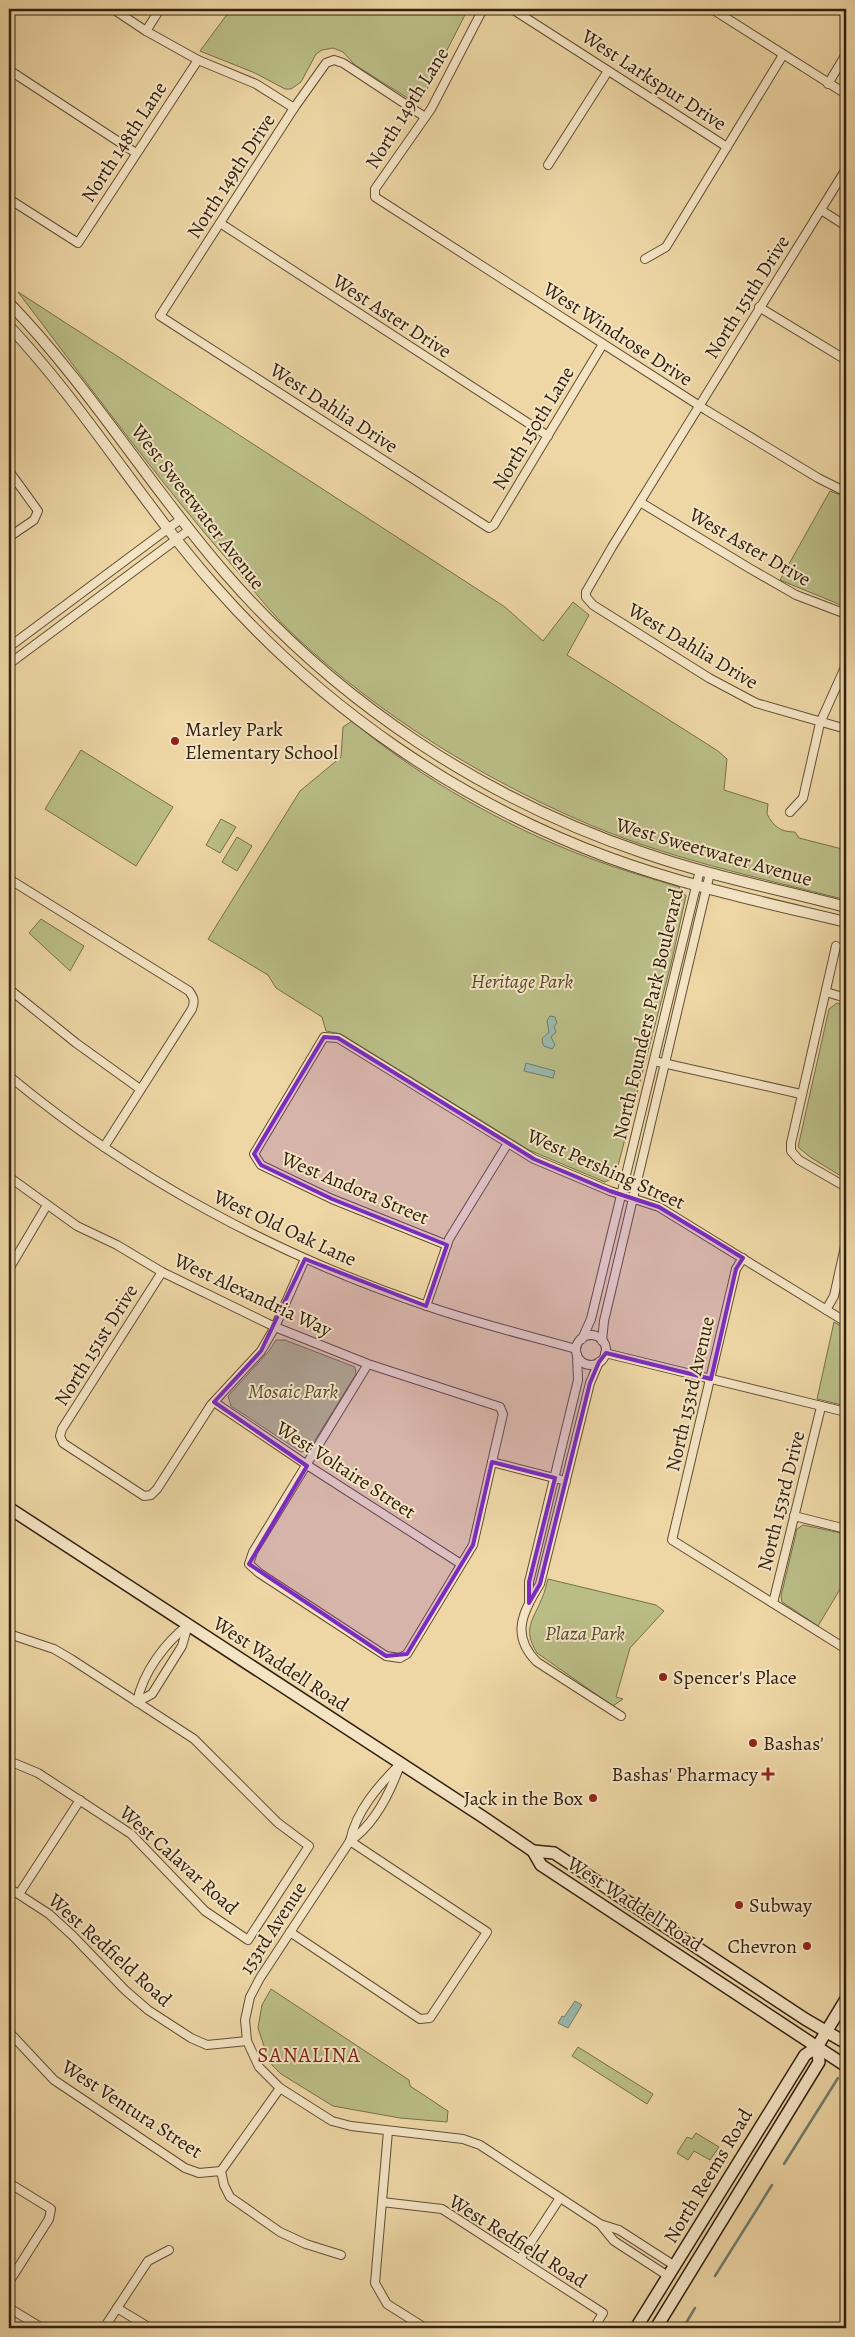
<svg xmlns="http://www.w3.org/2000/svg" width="855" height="2337" font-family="Alegreya,serif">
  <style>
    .green { fill: #babd86; stroke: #766f4b }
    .water { fill: #9ab8ad; stroke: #707c6e }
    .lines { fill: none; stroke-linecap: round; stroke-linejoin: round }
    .stream { stroke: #707c6e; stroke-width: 2.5 }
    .minor-casing { stroke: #614e35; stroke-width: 10 }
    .tertiary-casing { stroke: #614e35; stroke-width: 12 }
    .secondary-casing { stroke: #322110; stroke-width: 14 }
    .minor { stroke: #f4e4c4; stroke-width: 8 }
    .tertiary { stroke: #f4e4c4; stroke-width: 10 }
    .secondary { stroke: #f4e4c4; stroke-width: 11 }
    .marked { fill: #7b2cbf; fill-opacity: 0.2; stroke: #7b2cbf; stroke-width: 4; stroke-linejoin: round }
    .poi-dot { fill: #8f2418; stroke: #f4e4c4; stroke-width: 2 }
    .labels { text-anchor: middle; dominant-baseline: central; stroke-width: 4; stroke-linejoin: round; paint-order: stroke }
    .street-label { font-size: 20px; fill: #322110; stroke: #f4e4c4 }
    .poi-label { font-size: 20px; fill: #322110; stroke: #f4e4c4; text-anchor: start }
    .park-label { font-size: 20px; font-style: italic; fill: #54482e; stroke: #f4e4c4 }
    .neighbourhood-label { font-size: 21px; letter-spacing: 1px; fill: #7a1f14; stroke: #f4e4c4 }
  </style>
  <rect width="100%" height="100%" fill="#eed6a5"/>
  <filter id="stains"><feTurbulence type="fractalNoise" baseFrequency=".004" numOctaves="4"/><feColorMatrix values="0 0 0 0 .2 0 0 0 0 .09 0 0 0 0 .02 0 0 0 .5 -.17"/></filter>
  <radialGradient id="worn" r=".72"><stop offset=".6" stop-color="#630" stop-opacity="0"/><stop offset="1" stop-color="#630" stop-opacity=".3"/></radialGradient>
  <g class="green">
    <polygon points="231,9 468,9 421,101 414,102 355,65 343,52 333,48 322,50 316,54 301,82 291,89 285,89 255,73 200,51"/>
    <path d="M18 292 505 607 543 641 573 602 589 615 567 655 718 751 727 759 724 790 768 804 767 814C774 827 781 832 795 832L799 838 846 850V900C757 877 665 858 581 821 476 775 380 715 296 637 272 615 253 589 232 565 156 478 88 384 18 292Z"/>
    <polygon points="830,491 846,497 846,607 780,580"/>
    <path d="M352 721C423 780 506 827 592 859 621 870 650 878 679 887L686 896 671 964 615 1177 605 1182 529 1150 341 1034 326 1031 322 1017 276 988 268 975 208 939 300 791 341 757 343 727Z"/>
    <polygon points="81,750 173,807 136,866 45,809"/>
    <polygon points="221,819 236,827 220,853 206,845"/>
    <polygon points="237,837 252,846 237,871 222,862"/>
    <polygon points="41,919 84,946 70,971 29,933"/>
    <polygon points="837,1003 846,1006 846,1179 810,1157 798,1147 829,1009"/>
    <polygon points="834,1322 846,1329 846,1406 817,1399"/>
    <polygon points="276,1340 285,1340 355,1367 356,1374 309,1450 301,1452 231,1406 228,1396 269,1351"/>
    <polygon points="803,1525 846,1534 845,1581 818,1626 782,1602 781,1596 797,1529"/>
    <path d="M548 1579 656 1605 664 1611 630 1648 616 1697 623 1699 613 1706 537 1653C522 1628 533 1621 542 1598 545 1592 546 1585 548 1579Z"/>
    <polygon points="271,1989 409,2080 410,2086 448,2111 447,2122 400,2118 333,2106 281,2074 272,2065 267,2055 258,2028 262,2005"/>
    <polygon points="578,2047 653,2094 647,2104 572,2056"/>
    <polygon points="696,2133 719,2147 710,2160 694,2151 688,2160 677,2153 687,2137 692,2139"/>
  </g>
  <g class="water">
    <path d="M550 1016 555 1017 557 1023 554 1027 556 1032 551 1037 555 1045 552 1049 544 1046C539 1037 545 1037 549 1032L547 1021Z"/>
    <polygon points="526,1063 555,1071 553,1078 524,1071"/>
    <polygon points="575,2001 582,2005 568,2028 558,2023 562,2016 564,2017"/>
  </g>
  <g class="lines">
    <g class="stream">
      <polyline points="784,2164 838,2078"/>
      <polyline points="715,2276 772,2185"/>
      <polyline points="683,2328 695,2308"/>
    </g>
    <defs>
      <g id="minor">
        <polyline points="113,9 146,31 198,60 256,84 294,108"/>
        <polyline points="483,9 431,109 375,189 375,197 706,410 818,478 846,492"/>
        <polyline points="512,9 727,147"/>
        <polyline points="712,9 846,94"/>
        <polyline points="146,31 160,9"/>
        <polyline points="9,70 136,153"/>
        <polyline points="828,84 846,54"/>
        <polyline points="425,117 343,63 334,60 326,63 294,108 160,316 489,528 494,525 603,344"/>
        <polyline points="548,165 608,71"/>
        <polyline points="846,169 612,547 586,592 586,597 593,605 709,678 756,703 846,729"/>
        <polyline points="9,199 78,243 198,60"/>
        <polyline points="821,210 846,226"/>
        <polyline points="220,223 548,436"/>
        <polyline points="645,259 666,247 783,55"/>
        <polyline points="759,307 846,360"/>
        <polyline points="9,471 38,511 34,520 9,537"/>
        <polyline points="640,502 749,568 796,595 846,614"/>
        <polyline points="9,647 181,519"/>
        <polyline points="9,664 189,530"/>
        <polyline points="790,812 803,798 820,723 846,665"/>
        <path d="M9 879 189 991C194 998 195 1001 192 1009L104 1147"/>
        <polyline points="836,946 791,1143 791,1151 799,1160 846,1187"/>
        <polyline points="9,989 76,1043 140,1089"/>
        <polyline points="826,992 846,998"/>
        <polyline points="654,1061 801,1094"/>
        <path d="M9 1076C132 1178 276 1255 427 1306 476 1323 526 1335 576 1349"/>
        <polyline points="9,1177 77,1226 117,1245 162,1272 275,1327 368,1364 500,1407 503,1414 473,1545 407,1654 400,1658 386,1656 259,1573 249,1564 253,1552 368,1364"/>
        <polyline points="447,1245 332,1199 261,1165 254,1154 324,1037 338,1038 534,1159 610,1191 659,1207 846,1322"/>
        <polyline points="743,1258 736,1269 672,1540 846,1649"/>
        <polyline points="9,1269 47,1205"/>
        <polyline points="162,1272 62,1429 60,1436 63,1443 144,1496 151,1495 157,1489 211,1405 261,1351 275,1327 305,1259"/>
        <polyline points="426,1306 449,1239 508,1143"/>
        <polyline points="826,1310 834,1296 846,1242"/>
        <circle cx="591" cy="1350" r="15"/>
        <polyline points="582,1339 591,1319 700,870"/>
        <polyline points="602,1341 604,1321 710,873"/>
        <polyline points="605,1353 846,1412"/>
        <path d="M599 1362 590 1383 540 1584C523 1612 510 1635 537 1662L621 1716"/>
        <polyline points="214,1402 307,1465 461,1564"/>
        <polyline points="492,1462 566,1481"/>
        <polyline points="794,1516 846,1529"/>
        <polyline points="529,1601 529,1582 578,1380 577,1355"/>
        <polyline points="773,1603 821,1407"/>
        <polyline points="9,1634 54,1649 71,1659 194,1739 278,1823 309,1846 248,1940 205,1911 131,1834 38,1773 9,1761"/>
        <polyline points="137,1702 152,1694 182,1646 188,1625"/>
        <path d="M137 1702C143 1672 165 1643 188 1625"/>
        <path d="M400 1764C379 1785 356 1811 350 1841L260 1978 250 1997 245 2020 246 2030 247 2041 259 2067 280 2088 332 2121 351 2126 463 2139 480 2145 600 2224 619 2230 675 2266"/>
        <path d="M350 1841C375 1824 390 1793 400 1765"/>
        <polyline points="9,1888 49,1914 73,1936 125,1990 148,2010 191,2038 207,2045 247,2041"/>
        <polyline points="19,1894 80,1800"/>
        <polyline points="290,1932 420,2019 430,2018 487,1932 350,1841"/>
        <polyline points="9,2032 54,2080 185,2168 199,2173 221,2171 224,2185 230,2197 280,2232 306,2244 341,2255"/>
        <polyline points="388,2131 375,2283 387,2304 425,2328"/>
        <polyline points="221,2171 280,2088"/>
        <polyline points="9,2183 51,2209 49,2219 9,2282"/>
        <polyline points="382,2202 442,2209 603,2313 594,2328"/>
        <polyline points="600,2224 614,2241 668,2276"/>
        <polyline points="520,2259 560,2198"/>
        <polyline points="9,2308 42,2328"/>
        <polyline points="117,2308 150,2328"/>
        <polyline points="104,2328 148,2261 169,2250"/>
      </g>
      <g id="tertiary">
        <path d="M9 303C90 387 150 487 226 574 338 703 484 799 644 853 710 876 779 889 846 907"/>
        <path d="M9 326C85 407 141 502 214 585 321 707 458 802 610 858 686 886 767 903 846 922"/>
      </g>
      <g id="secondary">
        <polyline points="9,1508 483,1817 533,1851 541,1865 846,2066"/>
        <polyline points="533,1851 554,1853 805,2019 846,2043"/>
        <polyline points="636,2328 805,2055 817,2047 846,1999"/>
        <polyline points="656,2328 819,2062 817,2047"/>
      </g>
    </defs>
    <use href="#minor" class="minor-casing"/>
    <use href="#tertiary" class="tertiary-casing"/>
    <use href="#secondary" class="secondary-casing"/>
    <use href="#minor" class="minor"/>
    <use href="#tertiary" class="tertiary"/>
    <use href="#secondary" class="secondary"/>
  </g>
  <path class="marked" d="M324 1037 338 1038 534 1159 610 1191 659 1207 743 1258 736 1269 711 1379 606 1353 599 1362 590 1383 540 1584 529 1603V1582L555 1478 492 1462 473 1545 407 1654 386 1656 249 1564 307 1466 214 1402 261 1351 305 1259 426 1306 447 1245 332 1199 261 1165 254 1154Z"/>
  <g class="poi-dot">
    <circle cx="175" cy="741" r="5"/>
    <circle cx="663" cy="1677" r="5"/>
    <circle cx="753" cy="1743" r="5"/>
    <path d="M765.5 1766.5h5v5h5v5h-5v5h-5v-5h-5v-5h5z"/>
    <circle cx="593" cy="1798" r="5"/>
    <circle cx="739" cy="1905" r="5"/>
    <circle cx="807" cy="1946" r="5"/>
  </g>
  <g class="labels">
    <g class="street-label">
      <text transform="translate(654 80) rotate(33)">West Larkspur Drive</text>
      <text transform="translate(407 108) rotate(-58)">North 149th Lane</text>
      <text transform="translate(124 142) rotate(-57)">North 148th Lane</text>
      <text transform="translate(231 176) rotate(-57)">North 149th Drive</text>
      <text transform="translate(747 297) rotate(-58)">North 151th Drive</text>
      <text transform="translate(392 316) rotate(33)">West Aster Drive</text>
      <text transform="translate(618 334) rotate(33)">West Windrose Drive</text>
      <text transform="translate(334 408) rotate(33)">West Dahlia Drive</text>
      <text transform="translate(533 428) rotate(-59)">North 150th Lane</text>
      <text transform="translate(198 507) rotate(52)">West Sweetwater Avenue</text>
      <text transform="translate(750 547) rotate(30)">West Aster Drive</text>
      <text transform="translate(693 646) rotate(31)">West Dahlia Drive</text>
      <text transform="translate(714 852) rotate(16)">West Sweetwater Avenue</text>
      <text transform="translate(648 1014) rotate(-77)">North Founders Park Boulevard</text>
      <text transform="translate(606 1169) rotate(24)">West Pershing Street</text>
      <text transform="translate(355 1188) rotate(23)">West Andora Street</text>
      <text transform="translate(285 1228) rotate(25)">West Old Oak Lane</text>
      <text transform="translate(253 1295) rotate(25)">West Alexandria Way</text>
      <text transform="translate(96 1345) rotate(-58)">North 151st Drive</text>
      <text transform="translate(690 1394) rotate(-77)">North 153rd Avenue</text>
      <text transform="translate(346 1470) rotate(33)">West Voltaire Street</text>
      <text transform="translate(781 1501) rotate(-76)">North 153rd Drive</text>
      <text transform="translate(281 1664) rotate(33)">West Waddell Road</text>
      <text transform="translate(179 1860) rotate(42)">West Calavar Road</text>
      <text transform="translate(635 1904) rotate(33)">West Waddell Road</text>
      <text transform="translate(273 1928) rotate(-57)">153rd Avenue</text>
      <text transform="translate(110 1950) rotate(42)">West Redfield Road</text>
      <text transform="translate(132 2109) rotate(33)">West Ventura Street</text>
      <text transform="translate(708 2176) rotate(-59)">North Reems Road</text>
      <text transform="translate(518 2241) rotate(32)">West Redfield Road</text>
    </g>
    <g class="poi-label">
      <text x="185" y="729">Marley Park<tspan x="185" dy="23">Elementary School</tspan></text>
      <text x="673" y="1677">Spencer's Place</text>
      <text x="763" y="1743">Bashas'</text>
      <text x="758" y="1774" text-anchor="end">Bashas' Pharmacy</text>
      <text x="583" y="1798" text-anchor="end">Jack in the Box</text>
      <text x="749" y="1905">Subway</text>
      <text x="797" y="1946" text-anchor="end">Chevron</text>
    </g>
    <g class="park-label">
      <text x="522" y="981">Heritage Park</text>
      <text x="293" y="1391">Mosaic Park</text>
      <text x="585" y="1633">Plaza Park</text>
    </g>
    <g class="neighbourhood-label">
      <text x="309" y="2055">SANALINA</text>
    </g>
  </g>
  <rect width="855" height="2337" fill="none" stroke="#eed6a5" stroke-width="30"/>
  <rect x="10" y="10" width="835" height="2317" fill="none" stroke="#322110" stroke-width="2.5"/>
  <rect x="15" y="15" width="825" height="2307" fill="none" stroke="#322110"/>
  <rect width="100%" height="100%" filter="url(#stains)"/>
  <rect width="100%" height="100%" fill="url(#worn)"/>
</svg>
